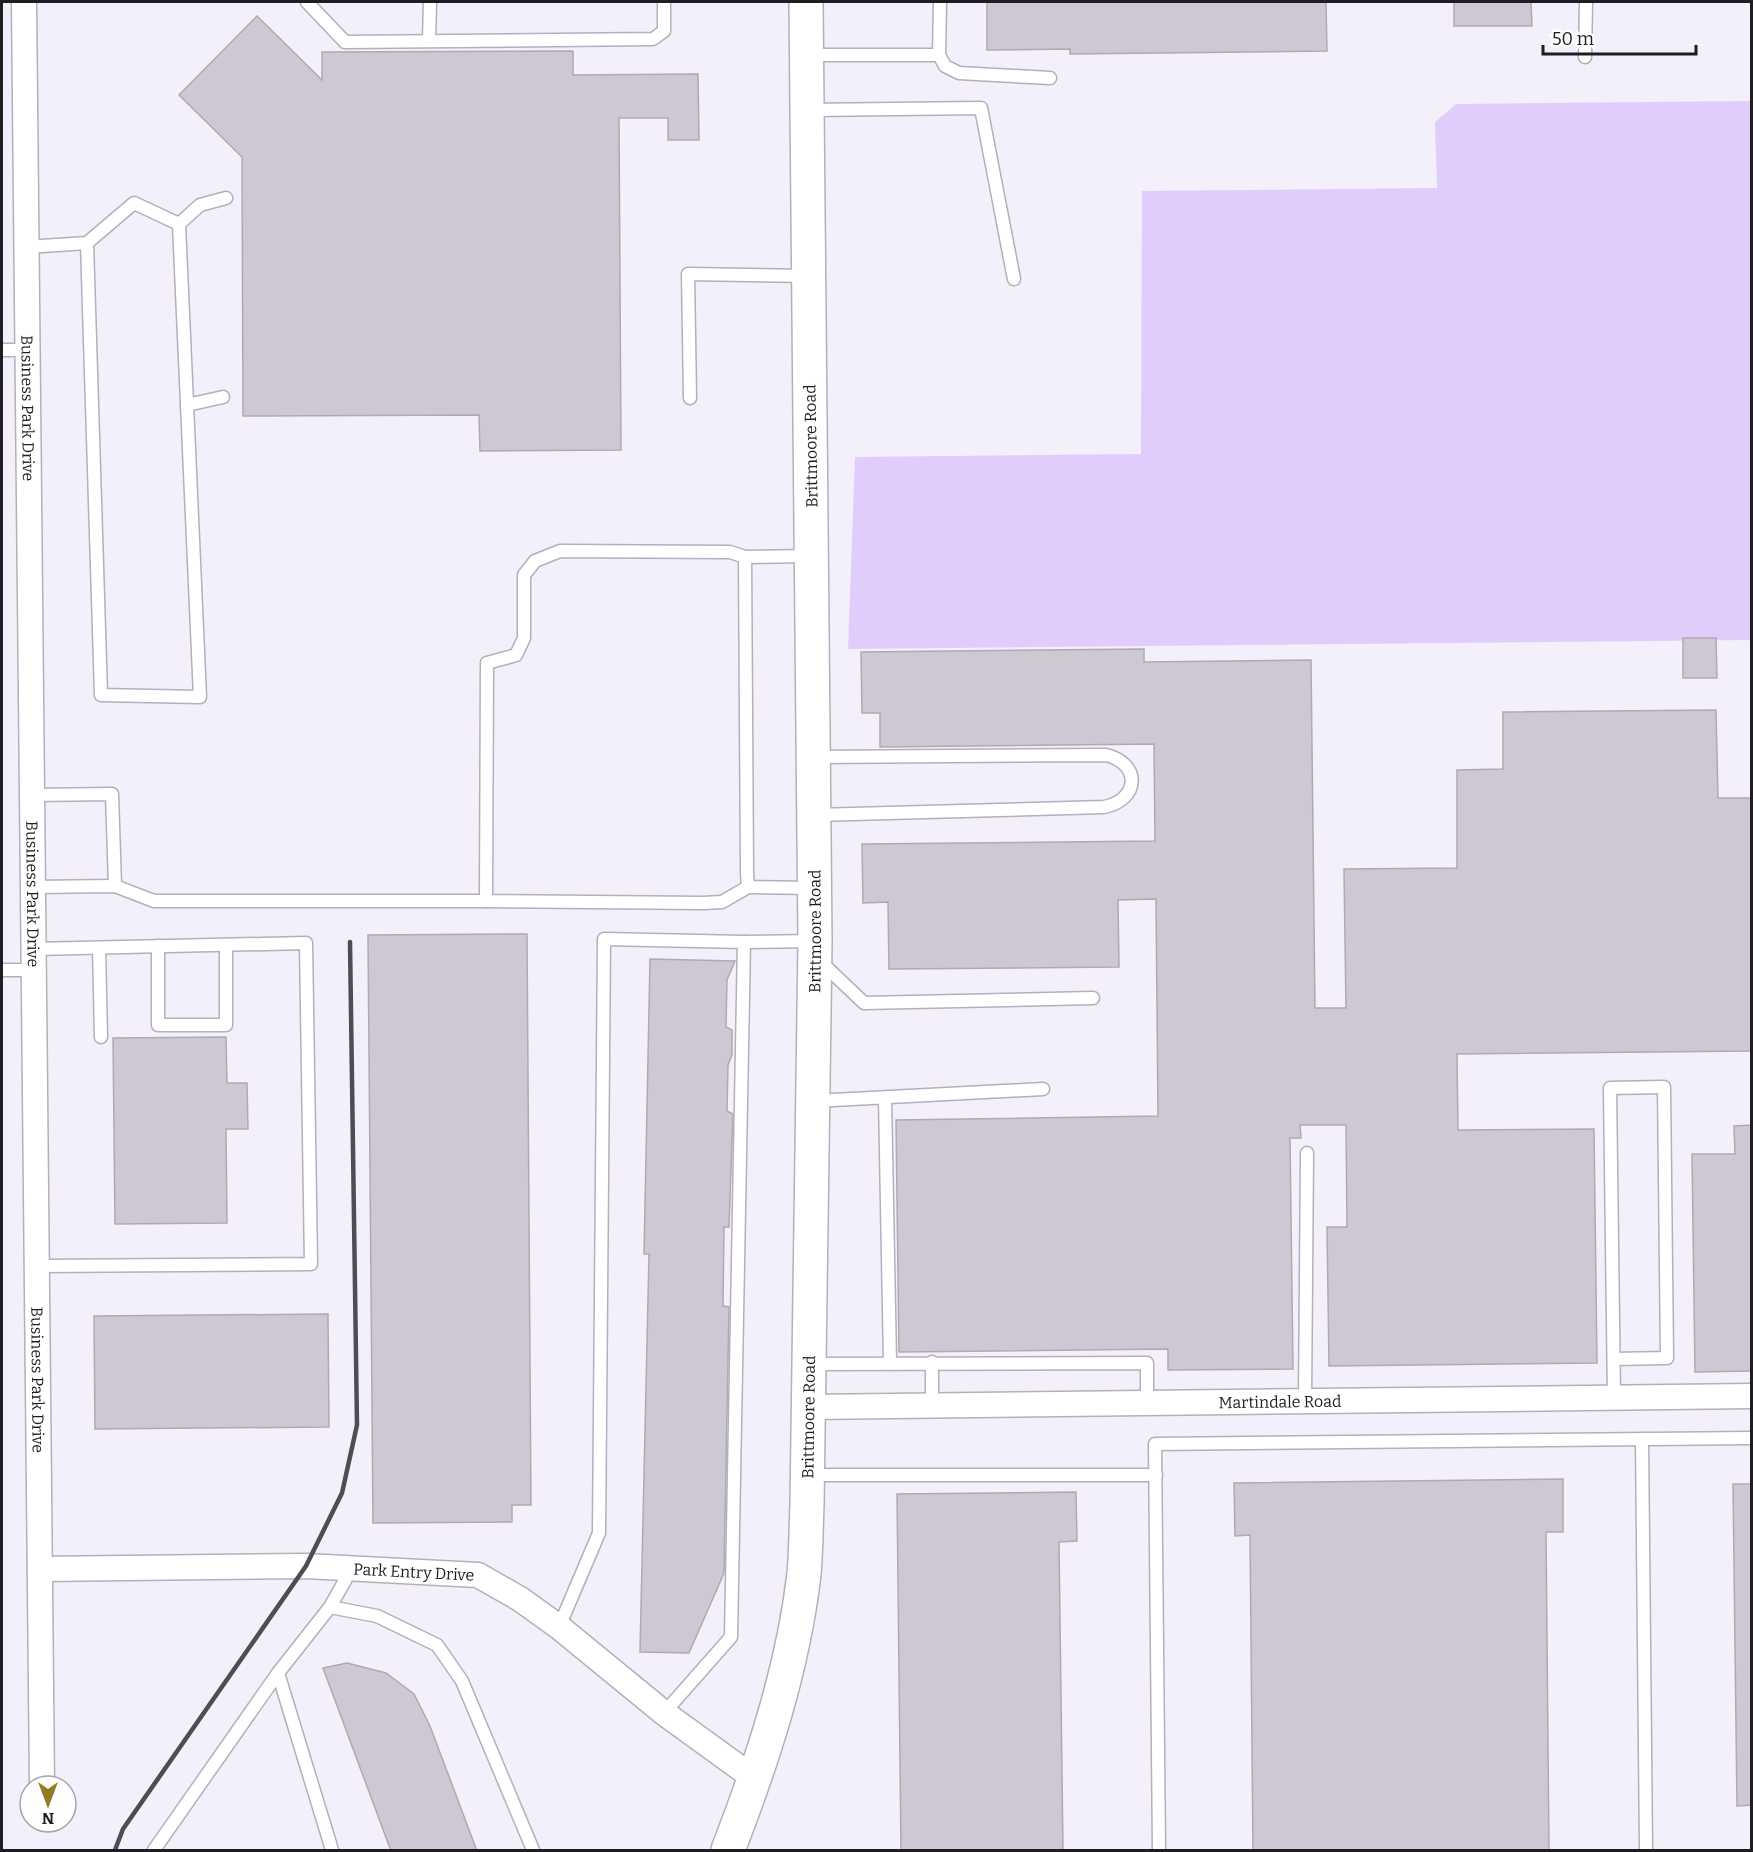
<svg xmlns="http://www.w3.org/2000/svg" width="1753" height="1852" font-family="Bitter,serif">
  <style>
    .green { fill: #e0cdfc }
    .building { fill: #cdc8d4; stroke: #aea9b5; stroke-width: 1.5 }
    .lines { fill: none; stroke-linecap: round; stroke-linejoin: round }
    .lane-casing { stroke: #b4afbb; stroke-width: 15 }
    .street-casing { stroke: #b4afbb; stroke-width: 27 }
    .secondary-casing { stroke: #b4afbb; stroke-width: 36 }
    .lane { stroke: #fff; stroke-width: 12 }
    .street { stroke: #fff; stroke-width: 24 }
    .secondary { stroke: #fff; stroke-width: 33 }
    .rail { stroke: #4f4c53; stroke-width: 4.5 }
    .labels { text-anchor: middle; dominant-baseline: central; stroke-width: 4.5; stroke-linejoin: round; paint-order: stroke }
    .street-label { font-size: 16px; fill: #1f1d22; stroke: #fefefe }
  </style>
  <rect width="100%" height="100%" fill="#f3effb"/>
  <polygon class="green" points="1751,101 1751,640 848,649 855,457 1141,454 1142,191 1437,188 1435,122 1456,104"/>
  <g class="building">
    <polygon points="987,2 1326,2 1327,51 1070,54 1070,49 987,50"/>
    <polygon points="1454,2 1531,2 1532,26 1454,26"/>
    <polygon points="257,16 322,80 322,52 573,51 573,75 698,74 699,140 668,140 668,118 619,118 621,450 480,451 479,415 243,416 242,157 179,95"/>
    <polygon points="1683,638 1716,638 1717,678 1683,678"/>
    <polygon points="1144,649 1144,662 1311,660 1315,1008 1346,1008 1344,869 1457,868 1457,770 1503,769 1503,712 1716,710 1718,798 1752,798 1752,1051 1457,1054 1458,1130 1594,1129 1597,1363 1329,1366 1327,1227 1347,1227 1346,1125 1300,1125 1301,1138 1290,1138 1293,1369 1168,1370 1168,1349 899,1352 896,1120 1158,1116 1156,899 1118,900 1119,967 889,969 888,902 863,903 862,844 1155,841 1154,744 880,747 880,713 862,713 861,652"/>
    <polygon points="527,934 531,1505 512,1505 512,1522 373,1523 368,935"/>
    <polygon points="650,959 735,961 727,980 726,1027 732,1030 732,1055 728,1065 727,1111 733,1114 729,1227 724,1227 723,1306 729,1307 724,1573 689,1653 640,1652 649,1254 644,1254"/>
    <polygon points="226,1037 227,1083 247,1083 248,1129 226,1129 227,1223 115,1224 113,1038"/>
    <polygon points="1752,1125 1752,1371 1695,1372 1692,1154 1735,1154 1734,1126"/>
    <polygon points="328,1314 329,1427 95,1429 94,1316"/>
    <polygon points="1563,1479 1563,1532 1546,1532 1549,1851 1253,1851 1250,1535 1235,1536 1234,1483"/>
    <polygon points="1733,1484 1752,1484 1752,1805 1737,1806"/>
    <polygon points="1076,1492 1077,1541 1059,1542 1063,1851 901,1851 897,1494"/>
    <polygon points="347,1663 386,1673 414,1694 430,1726 477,1851 391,1851 323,1668"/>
  </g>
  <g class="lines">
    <defs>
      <g id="lane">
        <polyline points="307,2 345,42 653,39 664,31 664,2"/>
        <polyline points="429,40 430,2"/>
        <polyline points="809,55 939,55 940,2"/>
        <polyline points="939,55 945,66 959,73 1050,78"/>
        <polyline points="1585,57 1586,2"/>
        <polyline points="808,110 981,108 1014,279"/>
        <polyline points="87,243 101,695 200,697 179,224 200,205 226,198"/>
        <polyline points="27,247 87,243 134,203 179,224"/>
        <polyline points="2,350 28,350"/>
        <polyline points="690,398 688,274 807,276"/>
        <polyline points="187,405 223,397"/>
        <polyline points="809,556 745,557 747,873 748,887 814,888"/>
        <polyline points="745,557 730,552 560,551 535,561 524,575 524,638 516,655 487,663 486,901 703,903 722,902 748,887"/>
        <polyline points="32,795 112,794 115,886"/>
        <path d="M815 815 1104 807C1140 800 1141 763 1106 755L815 757"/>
        <polyline points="33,887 115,886 154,901 486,901"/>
        <polyline points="744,942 814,941"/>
        <polyline points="158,946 158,1025 226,1025 226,945"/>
        <polyline points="99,948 101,1037"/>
        <polyline points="34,949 306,943 311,1264 37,1266"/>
        <polyline points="820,961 864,1003 1093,998"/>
        <polyline points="2,970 34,970"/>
        <polyline points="885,1098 890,1362"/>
        <polyline points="814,1101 1043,1089"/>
        <polyline points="1614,1359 1667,1358 1664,1087 1610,1088 1614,1398"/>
        <polyline points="932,1362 932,1405"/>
        <polyline points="811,1364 1147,1363 1147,1403"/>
        <polyline points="1305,1401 1307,1153"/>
        <polyline points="1642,1439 1646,1850"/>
        <polyline points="809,1475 1156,1475"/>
        <polyline points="330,1607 352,1568"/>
        <polyline points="559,1627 599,1533 604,939 744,942 731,1637 664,1713"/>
        <polyline points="278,1673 332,1850"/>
        <polyline points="154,1850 278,1673 330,1607 377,1616 437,1645 462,1681 533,1850"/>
        <polyline points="1159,1850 1155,1444 1752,1438"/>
      </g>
      <g id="street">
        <path id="s1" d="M24 2 42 1786"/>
        <path id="s2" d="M809 1407 1752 1396"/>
        <path id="s3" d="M40 1569 306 1566 478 1575 520 1599 559 1627 664 1713 755 1779"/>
      </g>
      <g id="secondary">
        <path id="s4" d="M728 1850C762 1762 793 1669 804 1574 806 1551 806 1528 807 1505L815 941 806 2"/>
      </g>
    </defs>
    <use href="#lane" class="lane-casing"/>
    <use href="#street" class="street-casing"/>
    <use href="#secondary" class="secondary-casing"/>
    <use href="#lane" class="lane"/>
    <use href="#street" class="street"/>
    <use href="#secondary" class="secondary"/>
    <polyline class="rail" points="115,1850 123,1829 306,1566 342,1493 357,1425 350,942"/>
  </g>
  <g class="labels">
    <g class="street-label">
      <text stroke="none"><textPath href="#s1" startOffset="406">Business Park Drive</textPath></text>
      <text transform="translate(811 446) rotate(-91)">Brittmoore Road</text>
      <text stroke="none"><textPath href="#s1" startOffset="892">Business Park Drive</textPath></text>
      <text stroke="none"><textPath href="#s4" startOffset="930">Brittmoore Road</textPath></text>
      <text stroke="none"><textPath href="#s1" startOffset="1378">Business Park Drive</textPath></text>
      <text stroke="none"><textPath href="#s2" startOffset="471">Martindale Road</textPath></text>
      <text stroke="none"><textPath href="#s4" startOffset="444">Brittmoore Road</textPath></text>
      <text stroke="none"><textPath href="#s3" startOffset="374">Park Entry Drive</textPath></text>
    </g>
  </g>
  <rect width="1753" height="1852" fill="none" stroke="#1f1d22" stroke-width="6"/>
  <g transform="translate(48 1804) rotate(180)"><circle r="28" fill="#fefefe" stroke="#a5a4a6" stroke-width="1.5"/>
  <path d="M0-4.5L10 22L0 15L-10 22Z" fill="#947a21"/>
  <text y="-9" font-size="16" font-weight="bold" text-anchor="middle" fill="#1f1d22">N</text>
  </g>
  <path d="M1543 45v9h153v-9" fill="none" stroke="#1f1d22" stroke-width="3"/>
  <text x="1552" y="45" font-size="18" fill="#1f1d22" stroke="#fefefe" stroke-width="4.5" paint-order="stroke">50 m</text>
</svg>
